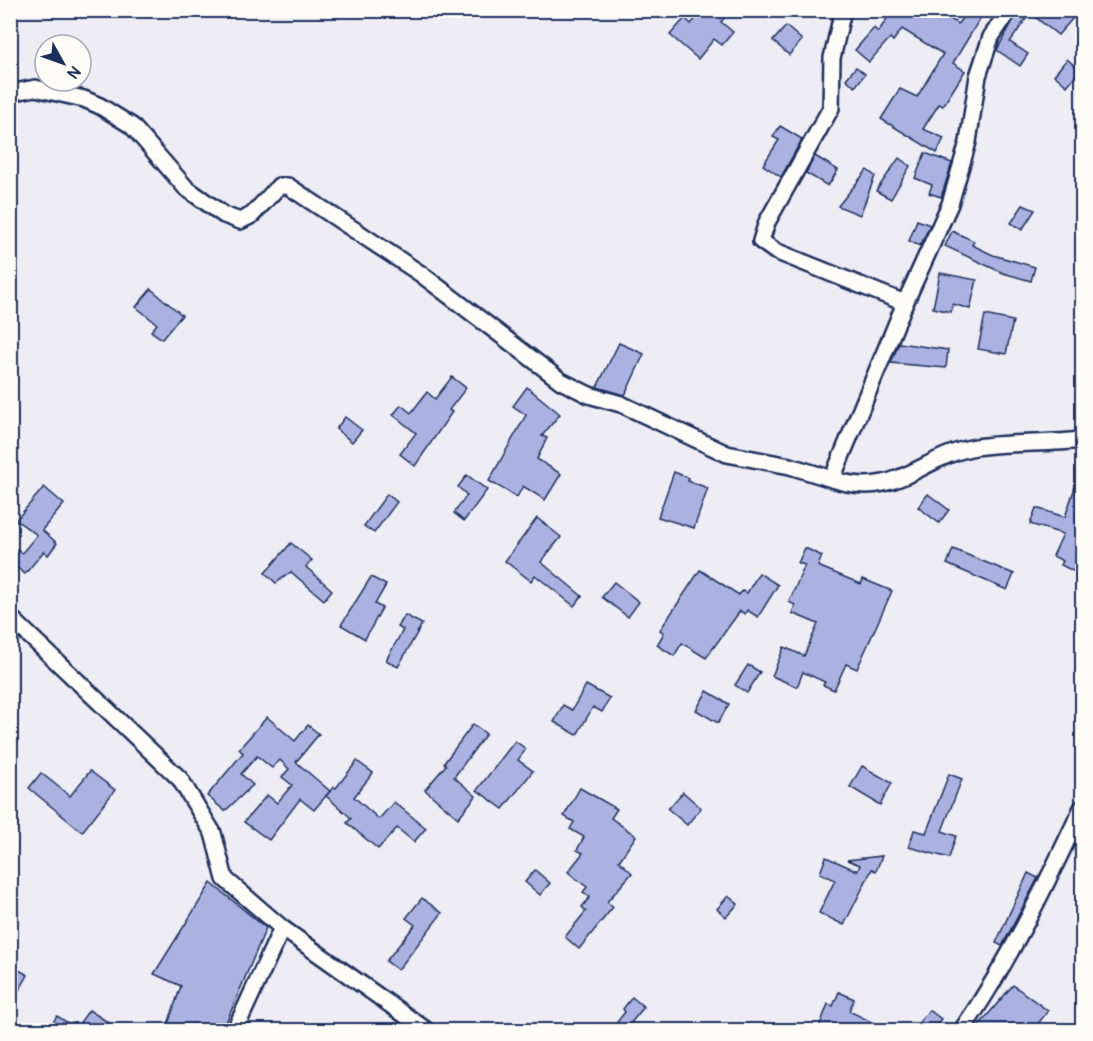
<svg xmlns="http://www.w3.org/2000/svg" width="1093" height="1041" font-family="Pangolin,sans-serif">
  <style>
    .building { fill: #abb2e2; stroke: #1b2f5e; stroke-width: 1.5 }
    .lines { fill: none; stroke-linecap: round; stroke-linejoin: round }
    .minor-casing { stroke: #1b2f5e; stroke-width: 20 }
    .minor { stroke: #fdfcf7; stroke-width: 15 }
  </style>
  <rect width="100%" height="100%" fill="#ededf3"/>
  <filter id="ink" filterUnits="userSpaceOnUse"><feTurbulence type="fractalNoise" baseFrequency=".0167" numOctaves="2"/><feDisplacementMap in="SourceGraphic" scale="12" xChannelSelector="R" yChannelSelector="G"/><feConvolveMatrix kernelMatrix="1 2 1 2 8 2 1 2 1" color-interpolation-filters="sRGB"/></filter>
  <g filter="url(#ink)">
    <g class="building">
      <polygon points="703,10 730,10 721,22 733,32 722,45 714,39 698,59 670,35 685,18 691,24"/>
      <polygon points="893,10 936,10 958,24 967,10 981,17 953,63 965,71 943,106 939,104 923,129 944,138 937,153 881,119 900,89 917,97 943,54 902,29 893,41 890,38 869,62 855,50 874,28 878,32"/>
      <polygon points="1019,10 1080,10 1058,35 1030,13 1010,42 1028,54 1020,66 997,50"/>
      <polygon points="786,26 802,40 789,55 773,41"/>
      <polygon points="1067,59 1080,70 1067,86 1054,75"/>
      <polygon points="856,67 865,74 855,87 846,79"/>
      <polygon points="780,126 802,139 781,177 763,165 779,140 773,137"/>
      <polygon points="925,153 952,163 941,197 929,193 932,185 915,178"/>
      <polygon points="815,156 838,170 828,186 806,173"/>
      <polygon points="899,158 910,166 891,199 876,191"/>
      <polygon points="867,170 875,176 860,215 838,206"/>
      <polygon points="1023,205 1035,210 1022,230 1011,223"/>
      <polygon points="917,220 930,225 920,246 909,241"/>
      <polygon points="952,231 974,241 972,245 993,255 1035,267 1031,281 1003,273 945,246"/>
      <polygon points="940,273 977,280 970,309 953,304 951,312 933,308"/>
      <polygon points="151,289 182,315 162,339 151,331 157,324 136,307"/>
      <polygon points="985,315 1013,321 1006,354 978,349"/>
      <polygon points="619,343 644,354 625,395 597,387"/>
      <polygon points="899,343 948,350 946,368 891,363"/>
      <polygon points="452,377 466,388 449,410 452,412 415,466 400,454 416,433 393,415 401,405 411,413 427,392 435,399"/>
      <polygon points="527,387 560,414 542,436 547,438 537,459 561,474 545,500 523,486 517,497 489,481 526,415 513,406"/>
      <polygon points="345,417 362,430 352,442 336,429"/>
      <polygon points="674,472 689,478 688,481 708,488 694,528 658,517"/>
      <polygon points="1080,472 1083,472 1083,576 1061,565 1063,561 1053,556 1063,534 1030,524 1036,508 1065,517"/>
      <polygon points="467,475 487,490 464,521 454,513 467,495 458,487"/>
      <polygon points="44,487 64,504 42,530 57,543 48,555 44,551 25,574 10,562 10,556 17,549 22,553 37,535 16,520"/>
      <polygon points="387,494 397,502 374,533 364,526"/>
      <polygon points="928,494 949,510 939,523 918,507"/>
      <polygon points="537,518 561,537 541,562 582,596 574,606 535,575 531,581 505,561"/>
      <polygon points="291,543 312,560 306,567 332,590 324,600 291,572 276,583 265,573"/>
      <polygon points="805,548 822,556 818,566 861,584 863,579 892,591 857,669 846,664 834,690 823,685 825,682 803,672 797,687 772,676 784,647 804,656 818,624 792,613 795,605 789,602 805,565 798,563"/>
      <polygon points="953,549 1014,574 1007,590 947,564"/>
      <polygon points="700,570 739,595 742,591 747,593 759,573 778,585 758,617 747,610 745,614 740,611 706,658 682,643 674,656 657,645 664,633 660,630"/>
      <polygon points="371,577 386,585 375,604 382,608 365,639 341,625"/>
      <polygon points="614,582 639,602 628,617 602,597"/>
      <polygon points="405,615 422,624 398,667 386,660 403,630 398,627"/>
      <polygon points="748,665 760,672 747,693 735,685"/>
      <polygon points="586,685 610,698 602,712 593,707 577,735 554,722 563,705 572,710"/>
      <polygon points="707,691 729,704 718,723 696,710"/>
      <polygon points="267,717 295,741 308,725 319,734 296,762 330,791 314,810 300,799 269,840 244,822 267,795 277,803 292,785 282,777 289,769 280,760 272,768 257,756 241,774 253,785 225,811 207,796 243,753 239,749"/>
      <polygon points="473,724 486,734 454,777 476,796 458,818 425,790 446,765 444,763"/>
      <polygon points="515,741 526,749 518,760 533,771 503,809 477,790"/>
      <polygon points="357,761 373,773 354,797 379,819 394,802 426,828 414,842 397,828 378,849 347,823 351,818 326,796 334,787 336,788"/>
      <polygon points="862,766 892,783 880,805 850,787"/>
      <polygon points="90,771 115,790 82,832 29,788 41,773 70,796"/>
      <polygon points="949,774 962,779 942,831 956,836 949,858 909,847 914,830 926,833"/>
      <polygon points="580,788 617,809 611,818 636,836 619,861 632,873 607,902 613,907 579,949 565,937 586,911 582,907 590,897 583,892 587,887 568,872 583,853 577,850 584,837 570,829 574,822 564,816"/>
      <polygon points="683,792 701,808 687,825 668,809"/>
      <polygon points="882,856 876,871 872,869 844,925 819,913 835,880 820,873 826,857 855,870 858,870 860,865 847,860"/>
      <polygon points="535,870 550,883 540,895 525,882"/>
      <polygon points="1028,873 1038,878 1002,946 996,943"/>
      <polygon points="211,883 266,928 223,1030 208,1030 192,1024 189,1030 166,1030 181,986 154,974"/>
      <polygon points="728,896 738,904 726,917 717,909"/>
      <polygon points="422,898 442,913 398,970 386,961 415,925 406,918"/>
      <polygon points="10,965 28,975 10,1007"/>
      <polygon points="1013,985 1048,1011 1033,1030 975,1030"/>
      <polygon points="839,992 854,999 849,1011 888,1030 818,1030 828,1004 833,1006"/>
      <polygon points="632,997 644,1007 625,1030 611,1030 625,1012 623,1009"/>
      <polygon points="89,1010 120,1030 48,1030 57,1016 76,1028"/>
      <polygon points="929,1010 941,1019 933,1030 913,1030"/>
    </g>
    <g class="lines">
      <defs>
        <g id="minor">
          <polyline points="843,10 832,58 831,108 767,222 761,241 775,251 905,303"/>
          <path d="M1009 10 991 37 978 76 968 142 950 204 905 303 832 479C897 501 920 456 976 447 1011 442 1047 444 1082 440"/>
          <polyline points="10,93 35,88 84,99 100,106 132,126 186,188 224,215 240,221 252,215 279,186 288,186 421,274 561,381 589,395 621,404 727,454 790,466 832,479"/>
          <polyline points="10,617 180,779 213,833 225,879 282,928 426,1030"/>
          <polyline points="235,1030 282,928"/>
          <path d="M962 1030C1010 960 1046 885 1082 808"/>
        </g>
      </defs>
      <use href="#minor" class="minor-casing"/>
      <use href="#minor" class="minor"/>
    </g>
  </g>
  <rect width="1093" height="1041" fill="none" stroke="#fdfcf7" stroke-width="36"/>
  <rect x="18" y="18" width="1057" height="1005" fill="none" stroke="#1b2f5e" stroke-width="2" filter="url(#ink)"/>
  <g transform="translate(63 63) rotate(130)"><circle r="28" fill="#fdfcf7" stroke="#a3aaba" stroke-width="1.5"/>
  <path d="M0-4.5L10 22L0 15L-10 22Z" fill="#1b2f5e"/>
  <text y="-9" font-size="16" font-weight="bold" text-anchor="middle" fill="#1b2f5e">N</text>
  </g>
</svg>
